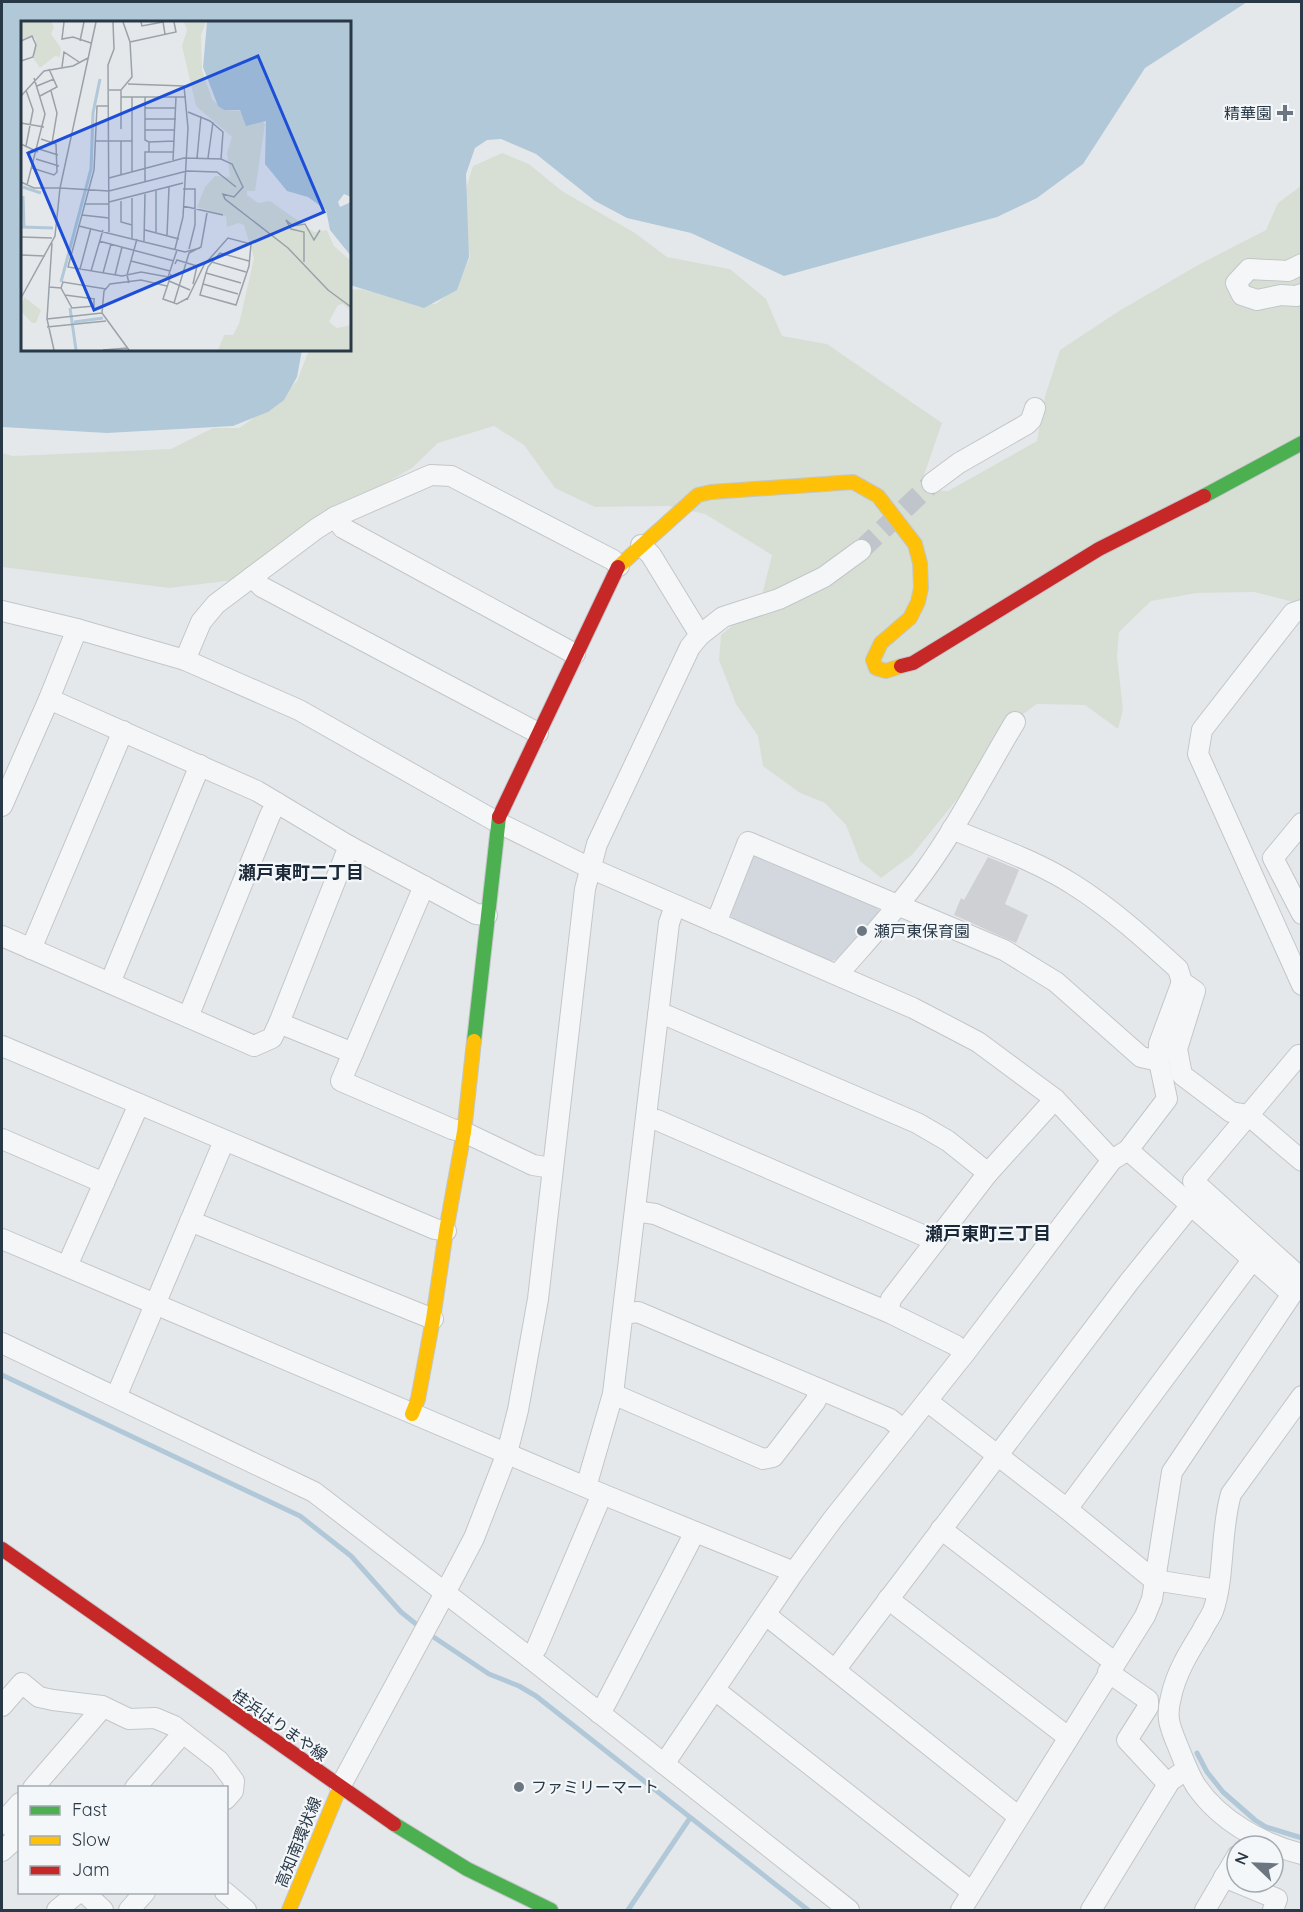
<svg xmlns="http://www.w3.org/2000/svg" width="1303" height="1912" font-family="Quicksand,'Noto Sans JP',sans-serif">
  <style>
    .built { fill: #d3d8de }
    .green { fill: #d7dfd5 }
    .water { fill: #b1c8d8 }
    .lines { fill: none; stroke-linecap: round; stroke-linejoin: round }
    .stream { stroke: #b1c8d8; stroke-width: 5 }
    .building { fill: #ced0d3 }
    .street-tunnel { stroke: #bfc5ca; stroke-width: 20; stroke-dasharray: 20 10; stroke-linecap: butt }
    .street-casing { stroke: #c3c6c9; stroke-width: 22 }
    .fast-casing { stroke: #c3c6c9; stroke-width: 16 }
    .slow-casing { stroke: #c3c6c9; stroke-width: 16 }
    .jam-casing { stroke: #c3c6c9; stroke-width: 16 }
    .street { stroke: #f5f6f7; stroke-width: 20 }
    .fast { stroke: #4caf50; stroke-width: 14 }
    .slow { stroke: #ffc107; stroke-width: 14 }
    .jam { stroke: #c62828; stroke-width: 14 }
    .poi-dot { fill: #6b7680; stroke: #f3f7f9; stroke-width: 2 }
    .labels { text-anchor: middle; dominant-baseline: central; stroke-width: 4.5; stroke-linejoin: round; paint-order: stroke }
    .poi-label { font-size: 16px; fill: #293847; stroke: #f3f7f9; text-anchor: start }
    .street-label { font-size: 16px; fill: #293847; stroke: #f3f7f9 }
    .neighbourhood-label { font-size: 18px; font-weight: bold; fill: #1b2838; stroke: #f3f7f9 }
    .inset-river { fill: none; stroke: #b1c8d8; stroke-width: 3 }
    .inset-road { fill: none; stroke: #9aa2a9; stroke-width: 1.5 }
    .view { fill: #1d4ed8; fill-opacity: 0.15; stroke: #1d4ed8; stroke-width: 3 }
    .inset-edge { fill: none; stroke: #293847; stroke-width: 3 }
  </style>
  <rect width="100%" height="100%" fill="#e5e8eb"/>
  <polygon class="built" points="761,855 876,902 880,915 841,958 828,962 733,920 727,908 748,859"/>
  <polygon class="green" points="502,153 529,164 562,191 635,233 667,257 730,269 766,299 782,336 827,344 942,423 923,478 931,490 948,491 1037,441 1045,396 1060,350 1119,311 1198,265 1266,230 1278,203 1301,186 1301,604 1254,592 1197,593 1151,601 1119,632 1117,656 1123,710 1118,729 1085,705 1037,704 1004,728 991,757 912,855 881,878 860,861 846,825 825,803 800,793 763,766 758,736 736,704 719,660 721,635 760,603 772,555 705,514 668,506 595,507 555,488 524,445 494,426 438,443 412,468 312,526 234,580 169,588 2,567 2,453 13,456 171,449 213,428 239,428 277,402 297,381 309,350 350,350 350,290 361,289 410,303 436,304 457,287 470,257 460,207 473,166"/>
  <polygon class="water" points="2,2 1247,2 1145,68 1083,164 1037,198 997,217 784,276 691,233 627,218 595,201 536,154 501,139 487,140 475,148 466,174 469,257 457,290 424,308 350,285 350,22 22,22 22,350 302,350 297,377 284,400 268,412 233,426 107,433 2,427"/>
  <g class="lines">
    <g class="stream">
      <polyline points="2,1375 300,1516 351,1556 401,1612 421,1628"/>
      <polyline points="429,1634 489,1674 519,1686 536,1696 808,1910"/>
      <polyline points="1197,1753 1207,1772 1223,1792 1255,1820 1266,1827 1302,1838"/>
      <polyline points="628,1910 690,1818"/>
    </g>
  </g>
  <polygon class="building" points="988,857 1019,870 1005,904 1028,915 1016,943 954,915 961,898 964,900"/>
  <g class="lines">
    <polyline class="street-tunnel" points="861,550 932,483"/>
    <defs>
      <g id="street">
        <polyline points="1302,264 1288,271 1249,269 1236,283 1242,295 1257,300 1281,295 1296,296 1302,294"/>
        <polyline points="932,483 959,463 1027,424 1031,420 1035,408"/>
        <polyline points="335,517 343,528 575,654"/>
        <polyline points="641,545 651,555 700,635"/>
        <polyline points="252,577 262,587 538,733"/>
        <polyline points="1302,610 1293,613 1202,730 1198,754 1302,985"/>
        <polyline points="2,611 77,629 185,660 299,710 497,822 590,868 913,1008 978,1042 1055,1099 1112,1160"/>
        <polyline points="185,660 201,622 216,604 316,529 335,517 431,475 451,476 613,560 619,566"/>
        <polyline points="49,699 257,791 349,846 476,914 487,915"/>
        <polyline points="2,806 49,699 77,629"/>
        <polyline points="1302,823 1273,858 1302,914"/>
        <path d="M952 829C992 846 1037 861 1074 885 1112 909 1145 939 1178 969L1182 982 1195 991 1177 1049 1182 1075 1231 1112 1248 1115 1302 1161"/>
        <polyline points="424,886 341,1081 452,1129 464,1132 533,1165 552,1168"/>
        <polyline points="716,923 748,842 1004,950 1056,982 1141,1057 1159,1061"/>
        <polyline points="2,936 254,1046 272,1038 279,1023 349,846"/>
        <polyline points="31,949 123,731"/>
        <path d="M838 974C867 941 898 908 924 872 958 825 985 772 1015 722"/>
        <polyline points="110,983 200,765"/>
        <polyline points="658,1015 668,1016 917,1123 948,1141 988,1173"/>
        <polyline points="188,1017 270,815 277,803"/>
        <polyline points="279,1023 353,1053"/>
        <polyline points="2,1046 435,1229 446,1231"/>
        <polyline points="1302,1055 1299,1055 1193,1181 1302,1279"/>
        <polyline points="646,1120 657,1120 927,1237 935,1242"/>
        <polyline points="2,1139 104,1183"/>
        <polyline points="635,1211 655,1214 888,1312 955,1345 965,1353"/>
        <polyline points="190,1221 433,1319"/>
        <polyline points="2,1239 602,1494 794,1572"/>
        <polyline points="67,1266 139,1104"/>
        <polyline points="888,1312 891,1299 988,1173 1055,1099"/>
        <polyline points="623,1314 638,1312 890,1419 904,1430"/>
        <polyline points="2,1343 314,1492 530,1658 849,1910"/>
        <polyline points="613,1394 763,1459 773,1457 815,1402 821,1390"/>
        <path d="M1302 1396 1231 1494C1220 1531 1225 1577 1213 1611 1210 1618 1205 1624 1202 1631 1189 1652 1176 1673 1171 1697 1165 1719 1171 1729 1179 1749 1184 1761 1189 1775 1196 1786 1220 1821 1262 1844 1302 1854"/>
        <polyline points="116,1397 224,1141"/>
        <polyline points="927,1401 1067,1509 1154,1580 1218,1590"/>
        <polyline points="586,1487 613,1394 669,923 675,906"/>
        <polyline points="1067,1509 1253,1259"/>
        <polyline points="941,1529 1114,1662"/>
        <polyline points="888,1599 1068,1737"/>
        <polyline points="766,1615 1019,1817"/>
        <polyline points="530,1658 537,1647 602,1494"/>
        <polyline points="835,1670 1129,1282 1192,1204"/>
        <polyline points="1108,1672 1148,1700 1148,1707 1127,1740 1168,1784"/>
        <polyline points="715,1690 972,1892"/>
        <polyline points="2,1706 22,1683 39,1697 53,1700 102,1706 129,1719 155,1718 174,1726 219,1761 234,1781 233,1791 226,1799"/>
        <polyline points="599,1713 606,1703 695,1532"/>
        <polyline points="664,1764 794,1572 833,1519 965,1353 1112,1160 1128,1150 1167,1099 1159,1061 1159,1044 1182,982"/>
        <polyline points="340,1787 445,1593 474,1538 507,1453 518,1410 538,1299 585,889 597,844 690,647 700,635 723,617 779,599 824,577 861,550"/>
        <polyline points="33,1788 103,1707"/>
        <polyline points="135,1788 183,1733"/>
        <polyline points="2,1819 20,1835"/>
        <polyline points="4,1821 20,1803"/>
        <polyline points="2,1851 20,1835"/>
        <polyline points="1224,1877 1277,1899 1273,1910"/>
        <polyline points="84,1892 103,1910"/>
        <polyline points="225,1892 246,1910"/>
        <polyline points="57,1910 79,1892"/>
        <polyline points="129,1910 145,1892"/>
        <polyline points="961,1910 1145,1616 1152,1599 1172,1472 1292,1294 1128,1150"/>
        <polyline points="1091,1910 1170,1781 1187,1769"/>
        <polyline points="1205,1910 1237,1856"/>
      </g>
      <g id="fast">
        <polyline points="1204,496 1302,443"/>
        <polyline points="474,1041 499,817"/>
        <polyline points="394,1824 467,1869 551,1910"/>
      </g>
      <g id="slow">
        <polyline points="618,567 698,495 711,492 853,482 878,496 915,544 920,563 921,588 918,602 910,618 881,643 873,660 876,668 886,671 901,666"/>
        <polyline points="412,1414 418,1399 433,1319 446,1231 464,1132 474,1041"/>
        <polyline points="289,1910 340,1787"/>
      </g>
      <g id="jam">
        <polyline points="901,666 913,663 1099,549 1204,496"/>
        <polyline points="499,817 618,567"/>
        <polyline points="2,1549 394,1824"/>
      </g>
    </defs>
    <use href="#street" class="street-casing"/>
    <use href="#fast" class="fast-casing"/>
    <use href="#slow" class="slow-casing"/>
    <use href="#jam" class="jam-casing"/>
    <use href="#street" class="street"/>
    <use href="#fast" class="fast"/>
    <use href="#slow" class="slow"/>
    <use href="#jam" class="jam"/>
  </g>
  <g class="poi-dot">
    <path d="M1282 104h6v6h6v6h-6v6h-6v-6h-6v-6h6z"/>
    <circle cx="862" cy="931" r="6"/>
    <circle cx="519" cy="1787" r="6"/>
  </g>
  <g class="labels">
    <g class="poi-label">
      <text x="1272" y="113" text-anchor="end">精華園</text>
      <text x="874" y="931">瀬戸東保育園</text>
      <text x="531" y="1787">ファミリーマート</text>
    </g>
    <g class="street-label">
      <text transform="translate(280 1725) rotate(35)">桂浜はりまや線</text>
      <text transform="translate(298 1842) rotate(-68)">高知南環状線</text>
    </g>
    <g class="neighbourhood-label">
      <text x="301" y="872">瀬戸東町二丁目</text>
      <text x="988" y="1233">瀬戸東町三丁目</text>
    </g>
  </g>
  <g transform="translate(21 21)">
    <rect width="330" height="330" fill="#e5e8eb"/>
    <path d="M0 1H30L33 6 30 13 40 27 39 36 34 35 19 47 12 37 15 18 11 15 0 18ZM163 1H185L180 14 181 49 191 78 203 89 219 90 226 104 241 100 244 103 234 170H226V174L237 182 249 180 293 211 306 209 313 225 330 240V290L322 283 317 284 308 301 316 307 330 304V329H197L203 314H212L218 303 233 237 223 204 218 202 206 206 205 195 176 186 184 166 194 155 209 156 206 132 211 116 175 85 161 25 166 9ZM3 276 20 289 15 302H11L0 290Z" fill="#d7dfd5"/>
    <path d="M186 1H330V176L323 173 317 181 319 186 330 181V235L309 209 305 189 287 176 266 170 244 143 245 100 225 105 219 89H203L197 85 182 46Z" fill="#b1c8d8"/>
    <path class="inset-river" d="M2 166 20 172M2 175 3 206M0 206 32 207M40 261 70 148 72 92 79 58M49 287 55 329M53 301 82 297"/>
    <path class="inset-road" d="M43 1 41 18 52 16 70 22M120 1 121 5 142 1 144 13M0 20 11 15 15 24 12 36 0 40M59 20 63 1M109 21 155 11 153 1M41 46 43 31 58 41M107 63 163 65 167 107 162 196 154 228M16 65 33 58M5 69 12 89 5 125M88 69H100L111 56 109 21 102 1M100 69V76H165M30 70 36 92 31 122M0 75 23 50 52 45 67 37M19 75 36 66 28 48M111 76V151M124 76V119L128 121V131M88 85H76L73 149 47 246 101 255 120 251 147 256 156 229M124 87H155M167 91 189 100 202 111 200 138M124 98H155M0 102 23 106M100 108V76M124 109H154M75 120H111M100 120V154M128 121 153 120M0 123 17 131M18 128 37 134M176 137 180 95M187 137 192 101M15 138 38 145M152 140 155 76M11 147 33 154 36 151 35 123 20 118M88 157 163 137 200 138 211 143 222 166 213 176 202 173 204 178 267 227 307 269 330 286M0 161 13 167H39M124 161V131H152M6 164 24 93 13 57M0 166V204M39 167 88 170 166 150 196 151 215 166M162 168H174V204L168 228M135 170V211M111 177V217M100 180V201L111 204M88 181 162 162M64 183H88M162 185 202 194M61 194 88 197M58 205 164 231 179 227M124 209 158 218M88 211 87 44 93 28 92 1M146 214 148 166M0 216 31 217M78 220 153 240M123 220 124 173M31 222 26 298 33 329M0 234 24 235M110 240 149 250M191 241 199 232 228 240M283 241V211L270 208 265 199 272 205 284 203 293 219 299 209M154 243 156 239 176 245 172 263M59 248 70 207M70 250 82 209M82 252 90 223M185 252 182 263 217 273M150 253 148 260 169 269M94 254 101 226M148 260 142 278 156 283 167 277M108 262 106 254 116 218M220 262 185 252 187 246 191 241 225 251M28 266 40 267 51 287 73 285V278M40 267 42 261 85 268M44 274 74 278M0 277 34 215 39 167 75 1M166 279 183 244 207 217 230 223 228 245 215 284 179 274 182 263M153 282 168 232 180 226 186 192M26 298 81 292M26 306 85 300M82 329 107 327M108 329 81 292 83 270 89 263 120 259 146 265"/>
    <path class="view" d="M237 35 303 191 73 289 7 132Z"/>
    <rect width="330" height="330" class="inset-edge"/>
  </g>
  <rect width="1303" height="1912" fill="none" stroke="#293847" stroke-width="6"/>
  <rect x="18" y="1786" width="210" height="108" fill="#f3f7f9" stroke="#a2abb2" stroke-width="1.5"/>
  <rect x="30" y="1806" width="30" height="9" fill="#4caf50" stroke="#a2abb2" stroke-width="1.5"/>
  <text x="72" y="1816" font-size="18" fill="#293847">Fast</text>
  <rect x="30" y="1836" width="30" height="9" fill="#ffc107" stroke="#a2abb2" stroke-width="1.5"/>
  <text x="72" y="1846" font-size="18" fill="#293847">Slow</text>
  <rect x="30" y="1866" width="30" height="9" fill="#c62828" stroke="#a2abb2" stroke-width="1.5"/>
  <text x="72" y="1876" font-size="18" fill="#293847">Jam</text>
  <g transform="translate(1255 1864) rotate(293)"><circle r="28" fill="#f3f7f9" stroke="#a2abb2" stroke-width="1.5"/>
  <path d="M0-4.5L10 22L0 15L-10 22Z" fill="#6b7680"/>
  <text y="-9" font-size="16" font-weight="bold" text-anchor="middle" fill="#293847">N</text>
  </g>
</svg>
